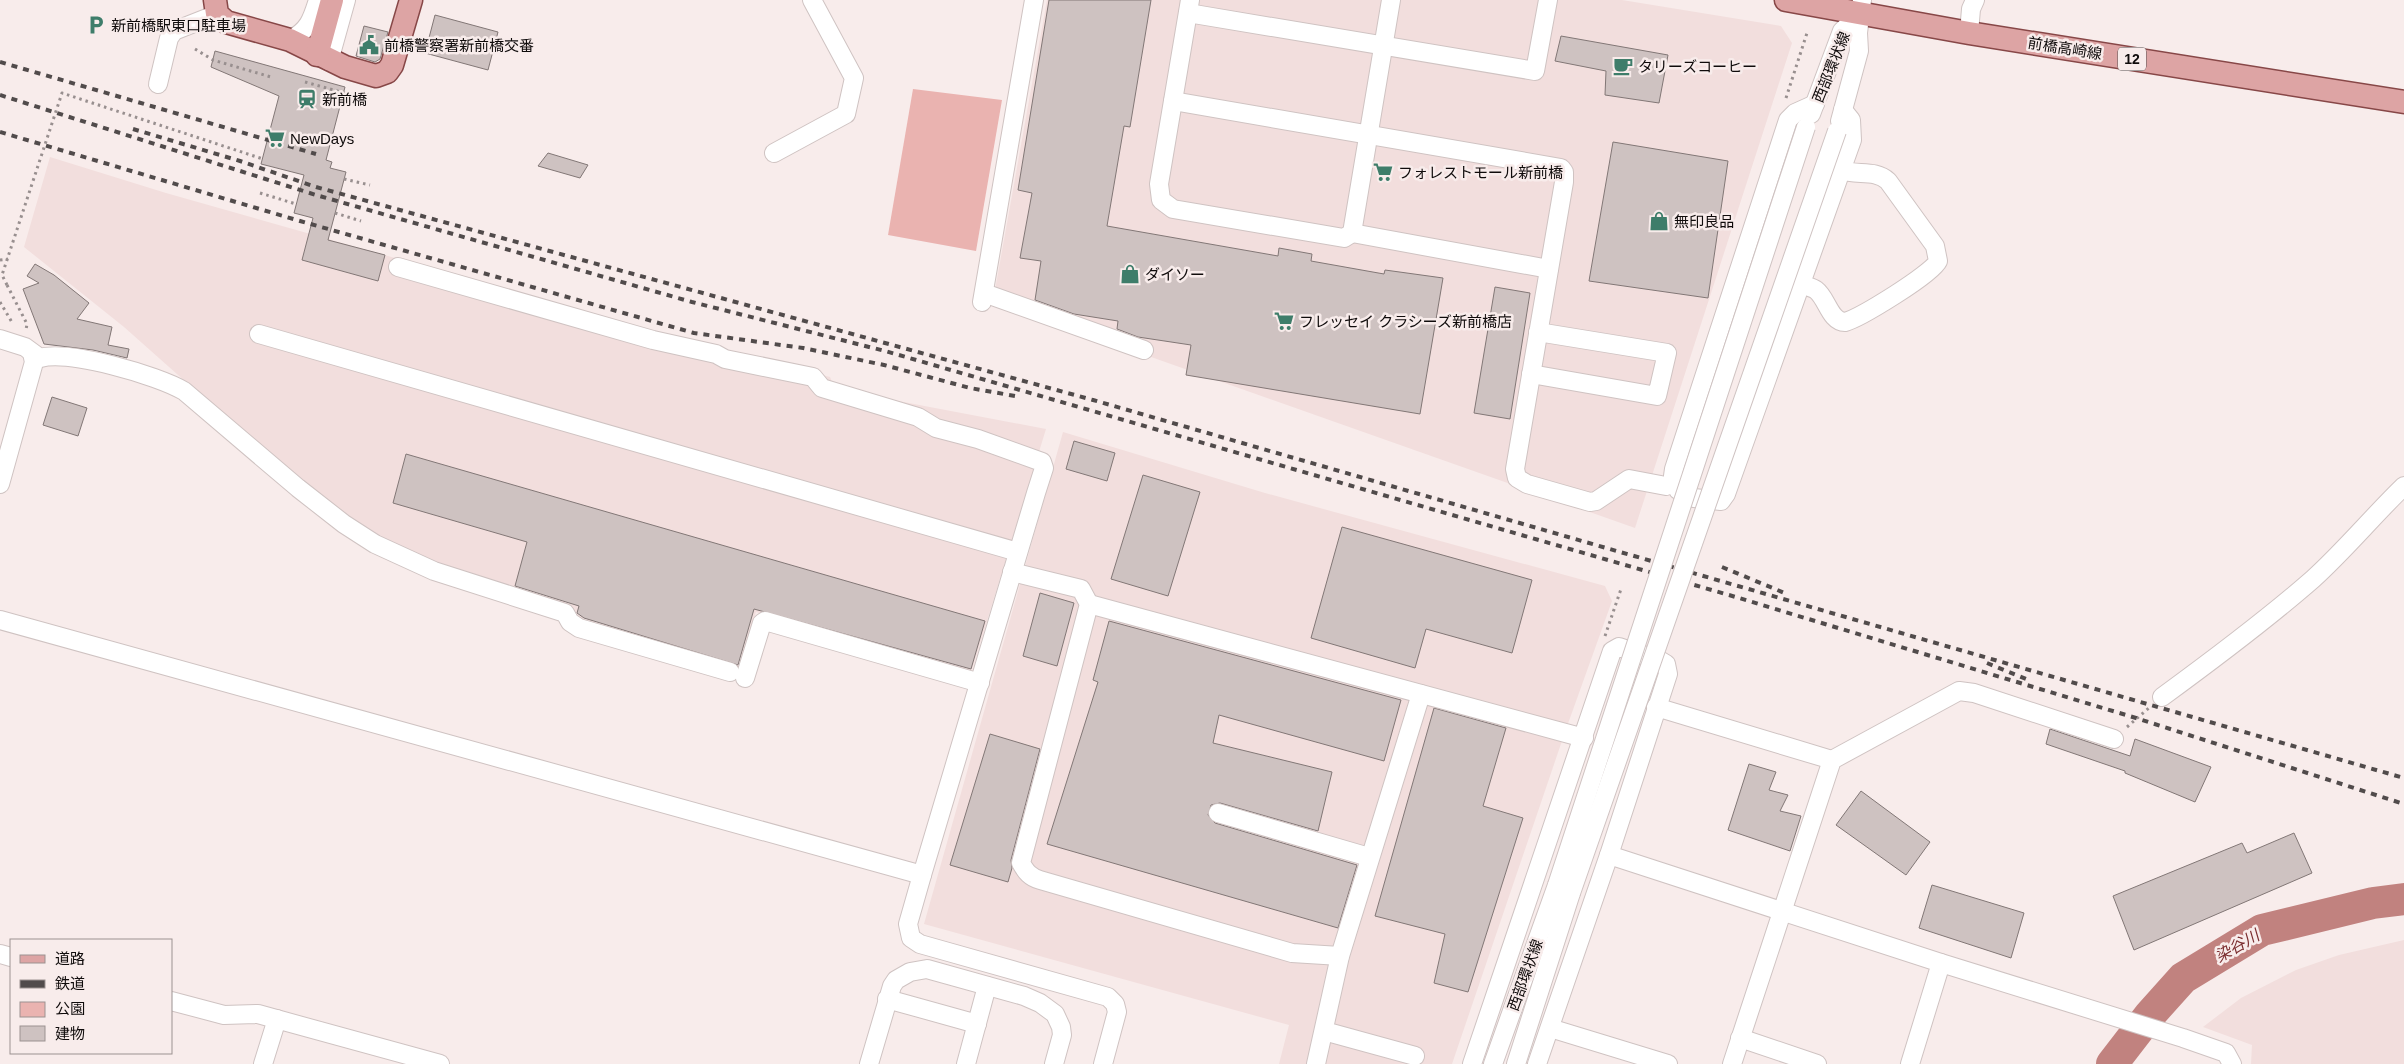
<svg xmlns="http://www.w3.org/2000/svg" width="2404" height="1064" font-family="Helvetica,'Noto Sans JP',sans-serif">
  <style>
    .built { fill: #f2dedd }
    .green { fill: #eab3b0 }
    .lines { fill: none; stroke-linecap: round; stroke-linejoin: round }
    .river { stroke: #c1827f; stroke-width: 32 }
    .building { fill: #cec2c1; stroke: #827776 }
    .minor-casing { stroke: #cfc3c2; stroke-width: 20 }
    .major-casing { stroke: #874747; stroke-width: 25 }
    .path { stroke: #988f8f; stroke-width: 3; stroke-dasharray: 2.5 4; stroke-linecap: butt }
    .minor { stroke: #fff; stroke-width: 18 }
    .major { stroke: #dda4a4; stroke-width: 22 }
    .rail { stroke: #514b4b; stroke-width: 4; stroke-dasharray: 6 6; stroke-linecap: butt }
    .minor-bridge-casing { stroke: #cfc3c2; stroke-width: 20; stroke-linecap: butt }
    .path-bridge { stroke: #988f8f; stroke-width: 3; stroke-dasharray: 2.5 4; stroke-linecap: butt }
    .minor-bridge { stroke: #fff; stroke-width: 18 }
    .labels { text-anchor: middle; dominant-baseline: central; stroke-width: 5; stroke-linejoin: round; paint-order: stroke }
    .shield { fill: #f8eceb; stroke: #554e4e; stroke-width: 1 }
    .shield-label { font-size: 14px; font-weight: bold; fill: #0f0b0b }
    .poi-label { font-size: 15px; fill: #0f0b0b; stroke: #f8eceb; text-anchor: start }
    .street-label { font-size: 15px; fill: #0f0b0b; stroke: #f8eceb }
    .water-label { font-size: 16px; font-style: italic; fill: #7b2d2f; stroke: #f8eceb }
  </style>
  <rect width="100%" height="100%" fill="#f8eceb"/>
  <g class="built">
    <polygon points="1047,0 1622,0 1781,26 1792,43 1635,528 993,301"/>
    <polygon points="50,157 166,193 624,323 830,377 835,389 1046,429 971,673 756,612 737,677 376,540 277,463 124,327 24,247"/>
    <polygon points="1063,432 1265,493 1605,586 1612,601 1565,732 1452,1064 1279,1064 1289,1025 924,924"/>
    <polygon points="2404,940 2404,1064 2251,1064 2252,1045 2203,1027 2241,998 2296,970 2339,955"/>
  </g>
  <polygon class="green" points="913,89 1002,100 976,251 888,235"/>
  <g class="lines">
    <polyline class="river" points="2112,1064 2149,1016 2183,978 2262,930 2373,903 2404,899"/>
  </g>
  <g class="building">
    <polygon points="1049,0 1151,0 1130,127 1124,126 1107,226 1278,256 1279,248 1312,254 1311,261 1384,274 1385,270 1443,278 1420,414 1186,375 1191,345 1138,337 1117,329 1118,321 1074,314 1035,300 1041,261 1020,258 1032,193 1018,190"/>
    <polygon points="435,15 498,32 488,70 425,53"/>
    <polygon points="364,26 388,32 380,59 375,62 356,56"/>
    <polygon points="1561,36 1668,55 1659,103 1605,95 1606,71 1555,61"/>
    <polygon points="215,51 345,87 326,160 332,162 330,168 346,172 328,240 385,255 378,281 302,260 313,218 294,213 304,175 261,164 279,96 211,67"/>
    <polygon points="1613,142 1728,161 1708,298 1589,281"/>
    <polygon points="548,153 588,165 580,178 538,166"/>
    <polygon points="35,264 54,275 89,303 77,319 112,327 108,345 129,349 127,358 93,350 44,344 23,289 39,283 27,276"/>
    <polygon points="1495,287 1530,293 1510,419 1474,413"/>
    <polygon points="52,397 87,408 78,436 43,425"/>
    <polygon points="1074,441 1115,453 1107,481 1066,469"/>
    <polygon points="406,454 985,621 971,669 754,609 738,665 584,618 577,613 579,606 515,586 527,542 393,503"/>
    <polygon points="1143,475 1200,492 1168,596 1111,579"/>
    <polygon points="1342,527 1532,580 1512,653 1426,629 1415,668 1311,638"/>
    <polygon points="1040,593 1074,603 1057,666 1023,656"/>
    <polygon points="1109,621 1401,700 1384,761 1219,715 1213,743 1332,772 1318,831 1220,803 1211,805 1208,815 1215,823 1357,865 1338,928 1047,844 1098,682 1093,680"/>
    <polygon points="1434,708 1506,728 1483,806 1523,818 1468,992 1434,983 1445,934 1375,916"/>
    <polygon points="2050,729 2130,756 2135,739 2211,767 2195,802 2125,773 2125,771 2046,744"/>
    <polygon points="990,734 1040,749 1011,860 1012,868 1008,882 950,865"/>
    <polygon points="1749,764 1776,772 1769,790 1788,795 1780,811 1801,816 1790,851 1728,830"/>
    <polygon points="1861,791 1930,842 1906,875 1836,825"/>
    <polygon points="2294,833 2312,873 2134,950 2113,896 2242,843 2247,853"/>
    <polygon points="1932,885 2024,913 2011,958 1919,928"/>
  </g>
  <g class="lines">
    <defs>
      <g id="minor">
        <polyline points="1190,0 1159,184 1161,200 1173,209 1344,238 1352,233 1391,0"/>
        <polyline points="1188,13 1535,71 1548,0"/>
        <polyline points="1969,33 1971,9 1975,0"/>
        <path d="M290 40C309 30 312 19 318 0"/>
        <polyline points="329,61 346,0"/>
        <polyline points="158,84 169,38 174,31 217,14"/>
        <polyline points="1173,101 1561,168 1564,172 1564,182 1515,469 1517,478 1527,484 1590,502 1596,501 1629,479 1666,486 1674,483"/>
        <polyline points="1815,104 1795,113 1788,120 1674,469 1673,476 1678,490 1694,498 1721,501 1726,494 1852,140 1851,120 1843,110"/>
        <polyline points="1811,114 1842,31 1861,13"/>
        <polyline points="1840,121 1859,51 1858,33 1862,0"/>
        <polyline points="774,153 846,114 854,78 812,0"/>
        <polyline points="1352,233 1549,269"/>
        <path d="M1801 284C1805 286 1812 287 1816 290 1827 298 1830 322 1845 322 1860 318 1932 274 1938 261L1935 246 1888 181C1875 169 1857 176 1841 170"/>
        <polyline points="984,293 1144,350"/>
        <polyline points="982,302 1034,0"/>
        <polyline points="259,334 1018,552"/>
        <path d="M0 339 25 347 40 358C69 350 157 375 184 391L298 488 344 524 375 544 434 571 565 613 570 622 579 628 730 672"/>
        <polyline points="1531,374 1657,396 1667,353 1538,332"/>
        <polyline points="0,484 34,362 32,353"/>
        <path d="M1012 572 1081 589 1089 604 1021 863C1026 872 1030 877 1040 880L1292 953 1340 956"/>
        <polyline points="1089,604 1584,738"/>
        <polyline points="0,620 922,875 1036,493 1044,468 1042,462 978,439 936,428 918,417 822,388 813,377 725,359 716,354 653,340 398,267"/>
        <polyline points="745,678 762,623 765,621 980,683"/>
        <path d="M2162 697C2214 659 2265 621 2313 579 2345 550 2373 516 2404 486"/>
        <polyline points="1656,707 1832,760"/>
        <polyline points="1218,813 1369,857"/>
        <polyline points="1609,855 1941,963 2183,1038 2226,1053 2232,1064"/>
        <polyline points="922,875 908,924 911,938 920,944 1108,997 1115,1004 1117,1012 1103,1064"/>
        <polyline points="0,954 11,957"/>
        <polyline points="887,999 977,1024"/>
        <polyline points="171,1001 224,1015 258,1014 440,1064"/>
        <polyline points="1550,1028 1668,1064"/>
        <polyline points="1324,1031 1415,1056"/>
        <polyline points="1740,1038 1817,1064"/>
        <polyline points="263,1064 277,1019"/>
        <polyline points="869,1064 892,986 896,980 910,972 927,969 1024,996 1040,1003 1055,1014 1061,1027 1062,1035 1054,1064"/>
        <polyline points="966,1064 987,986"/>
        <polyline points="1316,1064 1340,956 1421,694"/>
        <polyline points="1472,1064 1612,651 1619,647 1661,661 1666,664 1668,674 1609,855 1537,1064"/>
        <polyline points="1493,1064 1557,885"/>
        <polyline points="1516,1064 1571,893"/>
        <polyline points="1732,1064 1832,760 1959,691 1974,693 2114,739"/>
        <polyline points="1910,1064 1941,963"/>
      </g>
      <g id="major">
        <polyline points="215,0 217,14 226,22 290,40 345,67 376,76 387,72 392,65 411,0"/>
        <polyline points="1786,0 1969,33 2404,102"/>
        <polyline points="317,55 332,0"/>
      </g>
    </defs>
    <use href="#minor" class="minor-casing"/>
    <use href="#major" class="major-casing"/>
    <g class="path">
      <polyline points="195,49 213,60 271,77"/>
      <polyline points="305,82 348,94 361,94"/>
      <polyline points="1786,98 1807,33"/>
      <polyline points="344,179 370,185"/>
      <polyline points="260,193 296,204"/>
      <polyline points="335,213 361,221"/>
      <polyline points="0,260 8,259"/>
      <polyline points="7,285 27,324 26,330"/>
      <polyline points="0,302 13,324"/>
      <polyline points="1605,636 1621,589"/>
      <polyline points="2127,727 2150,707"/>
    </g>
    <use href="#minor" class="minor"/>
    <use href="#major" class="major"/>
    <g class="rail">
      <polyline points="0,62 316,154"/>
      <polyline points="0,95 316,195 692,302 885,351 1729,595 2136,718 2404,804"/>
      <polyline points="133,129 240,161 316,187 1093,400 2404,778"/>
      <polyline points="0,132 300,221 694,333 803,348 884,365 970,388 1015,396"/>
      <polyline points="1722,567 1787,594"/>
      <polyline points="1987,663 2026,679"/>
    </g>
    <defs>
      <g id="minor-bridge">
        <polyline points="1557,885 1806,127"/>
        <polyline points="1571,893 1837,131"/>
      </g>
    </defs>
    <use href="#minor-bridge" class="minor-bridge-casing"/>
    <polyline class="path-bridge" points="7,285 2,275 62,93 263,159"/>
    <use href="#minor-bridge" class="minor-bridge"/>
  </g>
  <defs>
    <symbol id="parking-bare" viewBox="-9 -9 18 18"><path d="M-3.5-5.5H1a3.5 3.5 0 0 1 0 7H-1V5.5H-3.5ZM-1-3.4V-.6H.8a1.4 1.4 0 0 0 0-2.8Z" fill="#3e7d6a" stroke="#f8eceb" stroke-width="2.5" paint-order="stroke"/></symbol>
    <symbol id="civic-bare" viewBox="-9 -9 18 18"><path d="M-.6-6.5H3V-4.5H.6V-3L4-1V1h2V6H-6V1h2V-1L-.6-3ZM-1.2 2.5V6h2.4V2.5Z" fill="#3e7d6a" stroke="#f8eceb" stroke-width="2.5" paint-order="stroke"/></symbol>
    <symbol id="cafe-bare" viewBox="-9 -9 18 18"><path d="M-5.5-4.5H6V0H3Q3 3.5 0 3.5H-2.5Q-5.5 3.5-5.5 0ZM3-3.2v2h1.7v-2ZM-6 4.5H4V6H-6Z" fill="#3e7d6a" stroke="#f8eceb" stroke-width="2.5" paint-order="stroke"/></symbol>
    <symbol id="station-bare" viewBox="-9 -9 18 18"><path d="M-3-6H3Q5-6 5-4V2Q5 4 3 4L4.5 6H3L1.5 4h-3L-3 6H-4.5L-3 4Q-5 4-5 2V-4Q-5-6-3-6ZM-3.5-4v3h7v-3ZM-3.5 1v1.5H-2V1ZM2 1v1.5H3.5V1Z" fill="#3e7d6a" stroke="#f8eceb" stroke-width="2.5" paint-order="stroke"/></symbol>
    <symbol id="supermarket-bare" viewBox="-9 -9 18 18"><path d="M-6-5.5h2.5l.6 2H6L4.5 2H-2.5L-4.4-4H-6ZM-1.5 3.2a1.3 1.3 0 1 0 .1 0ZM3 3.2a1.3 1.3 0 1 0 .1 0Z" fill="#3e7d6a" stroke="#f8eceb" stroke-width="2.5" paint-order="stroke"/></symbol>
    <symbol id="shop-bare" viewBox="-9 -9 18 18"><path d="M-5-2.5h2.3a2.7 3.5 0 0 1 5.4 0H5L5.5 6h-11ZM-1.5-2.5h3a1.5 2.3 0 0 0-3 0Z" fill="#3e7d6a" stroke="#f8eceb" stroke-width="2.5" paint-order="stroke"/></symbol>
  </defs>
  <g fill-rule="evenodd">
    <use href="#parking-bare" x="82" y="11" width="28" height="28"/>
    <use href="#civic-bare" x="355" y="31" width="28" height="28"/>
    <use href="#cafe-bare" x="1609" y="52" width="28" height="28"/>
    <use href="#station-bare" x="293" y="85" width="28" height="28"/>
    <use href="#supermarket-bare" x="261" y="124" width="28" height="28"/>
    <use href="#supermarket-bare" x="1369" y="158" width="28" height="28"/>
    <use href="#shop-bare" x="1645" y="207" width="28" height="28"/>
    <use href="#shop-bare" x="1116" y="260" width="28" height="28"/>
    <use href="#supermarket-bare" x="1270" y="307" width="28" height="28"/>
  </g>
  <g class="labels">
    <rect class="shield" x="2118" y="47.5" width="28" height="23" rx="4"/>
    <g class="shield-label">
      <text x="2132" y="59">12</text>
    </g>
    <g class="poi-label">
      <text x="111" y="25">新前橋駅東口駐車場</text>
      <text x="384" y="45">前橋警察署新前橋交番</text>
      <text x="1638" y="66">タリーズコーヒー</text>
      <text x="322" y="99">新前橋</text>
      <text x="290" y="138">NewDays</text>
      <text x="1398" y="172">フォレストモール新前橋</text>
      <text x="1674" y="221">無印良品</text>
      <text x="1145" y="274">ダイソー</text>
      <text x="1299" y="321">フレッセイ クラシーズ新前橋店</text>
    </g>
    <g class="street-label">
      <text transform="translate(2065 48) rotate(9)">前橋高崎線</text>
      <text transform="translate(1831 67) rotate(-68)">西部環状線</text>
      <text transform="translate(1525 975) rotate(-70)">西部環状線</text>
    </g>
    <g class="water-label">
      <text transform="translate(2237 946) rotate(-30)">染谷川</text>
    </g>
  </g>
  <rect x="10" y="939" width="162" height="115" fill="#f8eceb" stroke="#9b9291"/>
  <rect x="20" y="955" width="25" height="8" fill="#dda4a4" stroke="#9b9291"/>
  <text x="55" y="964" font-size="15" fill="#0f0b0b">道路</text>
  <rect x="20" y="980" width="25" height="8" fill="#514b4b" stroke="#9b9291"/>
  <text x="55" y="989" font-size="15" fill="#0f0b0b">鉄道</text>
  <rect x="20" y="1002" width="25" height="15" fill="#eab3b0" stroke="#9b9291"/>
  <text x="55" y="1014" font-size="15" fill="#0f0b0b">公園</text>
  <rect x="20" y="1026" width="25" height="15" fill="#cec2c1" stroke="#9b9291"/>
  <text x="55" y="1039" font-size="15" fill="#0f0b0b">建物</text>
</svg>
